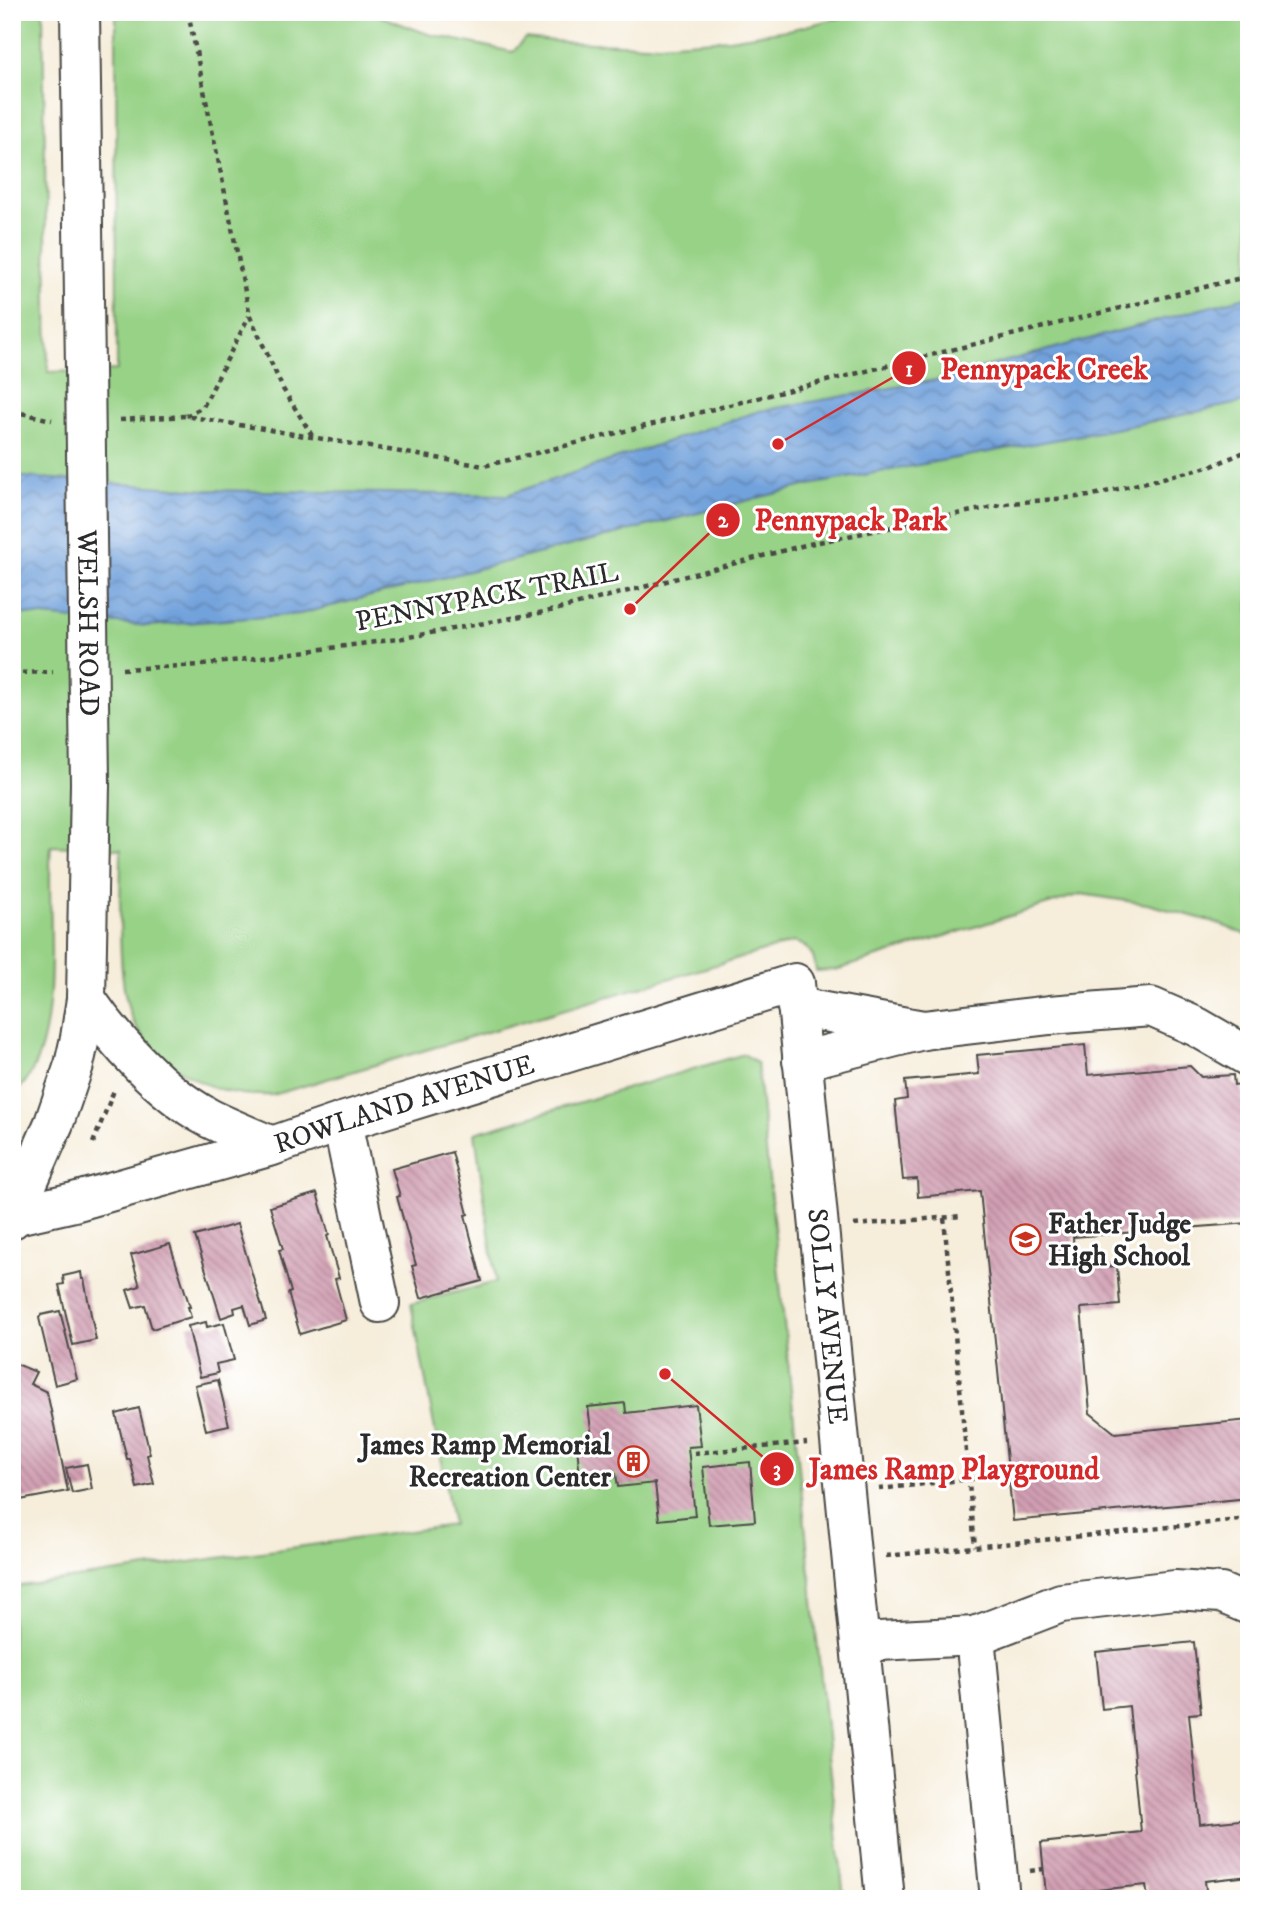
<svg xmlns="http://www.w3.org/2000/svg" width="1261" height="1911" font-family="'IM FELL DW Pica',serif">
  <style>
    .green { fill: #97d286; stroke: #617e58; stroke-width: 2 }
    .water { fill: url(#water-waves); stroke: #4e6684; stroke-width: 2 }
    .building { fill: url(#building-back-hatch) }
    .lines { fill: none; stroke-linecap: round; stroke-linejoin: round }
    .minor-casing { stroke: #494845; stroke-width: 42 }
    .path { stroke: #494845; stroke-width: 4.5; stroke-dasharray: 5 5; stroke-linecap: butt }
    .minor { stroke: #fff; stroke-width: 38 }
    .minor-bridge-casing { stroke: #494845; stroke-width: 42; stroke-linecap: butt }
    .minor-bridge { stroke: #fff; stroke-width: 38 }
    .labels { text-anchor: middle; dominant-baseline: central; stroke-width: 6; stroke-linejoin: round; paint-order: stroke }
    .street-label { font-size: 28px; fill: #2b2b2b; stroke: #fff }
    .poi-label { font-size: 28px; font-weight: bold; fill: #2b2b2b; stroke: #fff; text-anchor: start }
    .leader { fill: none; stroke: #d62828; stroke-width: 2.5 }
    .callout-dot { fill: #d62828; stroke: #fff; stroke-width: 2.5 }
    .mark-label { font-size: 21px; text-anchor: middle; font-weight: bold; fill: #fff }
    .callout-label { font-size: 30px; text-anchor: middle; font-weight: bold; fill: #d62828; stroke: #fff; stroke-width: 6; stroke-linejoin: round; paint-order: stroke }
  </style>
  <defs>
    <pattern id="water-waves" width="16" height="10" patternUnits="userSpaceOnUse" patternTransform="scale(1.75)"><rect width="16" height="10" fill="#72a2dc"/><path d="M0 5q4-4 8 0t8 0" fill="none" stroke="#5e84b3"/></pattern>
    <pattern id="building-back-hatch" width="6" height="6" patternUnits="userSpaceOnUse" patternTransform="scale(1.75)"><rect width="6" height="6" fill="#d19eb2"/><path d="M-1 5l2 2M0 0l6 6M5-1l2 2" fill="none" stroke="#aa8191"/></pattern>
  </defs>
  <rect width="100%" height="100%" fill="#fff"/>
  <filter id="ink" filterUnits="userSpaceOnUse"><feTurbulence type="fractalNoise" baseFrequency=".0143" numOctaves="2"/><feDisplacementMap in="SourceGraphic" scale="14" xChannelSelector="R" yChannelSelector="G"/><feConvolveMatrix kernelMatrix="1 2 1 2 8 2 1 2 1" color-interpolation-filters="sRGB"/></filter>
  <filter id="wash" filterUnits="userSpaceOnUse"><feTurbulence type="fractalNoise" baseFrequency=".00686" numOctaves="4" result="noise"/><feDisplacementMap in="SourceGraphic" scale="28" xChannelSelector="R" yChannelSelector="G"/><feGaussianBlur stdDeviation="1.57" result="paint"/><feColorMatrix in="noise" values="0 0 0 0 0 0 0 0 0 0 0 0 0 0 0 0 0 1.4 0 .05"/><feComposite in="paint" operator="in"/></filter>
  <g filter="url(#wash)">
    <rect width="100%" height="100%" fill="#f6edda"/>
    <g class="green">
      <path d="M12 12H43L48 372 117 370 116 12H369L428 34 513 52 525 38 565 42 646 45 729 39 793 29 864 12H1249V936L1214 922 1147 904 1081 894 836 970 816 971C814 955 811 947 794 942L273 1095C238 1097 206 1089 177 1068 161 1056 142 1040 133 1021 115 982 121 895 121 849L51 846C45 908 69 1055 12 1095Z"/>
      <polygon points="744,1054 757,1063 844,1899 12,1899 12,1587 453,1525 411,1304 496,1282 475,1133"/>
    </g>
    <g class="water">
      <path d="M466 12H518L515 18C497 19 483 22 466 12Z"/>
      <polygon points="1249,296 1249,401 1125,427 809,485 300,614 148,626 12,613 12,476 206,490 507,495 759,411 936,380"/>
    </g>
    <g id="blocks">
      <g class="building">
        <polygon points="1085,1045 1088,1075 1190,1066 1201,1077 1233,1075 1234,1085 1242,1084 1249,1157 1249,1223 1073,1237 1075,1269 1117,1266 1120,1305 1081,1308 1090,1413 1115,1433 1249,1420 1249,1498 1013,1521 980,1191 918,1197 917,1179 903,1180 895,1101 907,1099 905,1081 979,1074 977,1055"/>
        <polygon points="452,1152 468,1214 465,1215 482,1281 421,1298 412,1266 416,1265 397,1197 400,1196 392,1169"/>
        <polygon points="317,1193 329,1235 327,1236 339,1278 335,1279 346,1320 300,1334 288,1293 291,1292 279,1250 283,1249 270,1207"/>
        <polygon points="237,1224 266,1320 250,1325 244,1305 234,1308 235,1313 221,1318 195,1236"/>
        <polygon points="170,1244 190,1307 188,1307 191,1317 152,1329 145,1305 133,1308 127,1290 140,1286 131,1255"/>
        <polygon points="81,1272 82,1279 84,1279 96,1340 73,1345 59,1285 64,1284 63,1276"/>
        <polygon points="60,1311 77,1379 55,1385 39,1318 41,1315"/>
        <polygon points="206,1322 207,1327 224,1323 234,1360 216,1364 218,1373 200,1377 188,1326"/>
        <polygon points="14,1363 36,1372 30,1384 47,1392 68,1491 20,1500 12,1462"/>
        <polygon points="218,1380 229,1425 206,1430 195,1385"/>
        <polygon points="625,1403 626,1413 696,1405 701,1446 688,1447 695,1516 659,1520 655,1483 618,1487 616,1474 580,1478 577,1446 593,1444 588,1407"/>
        <polygon points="139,1408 150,1454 147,1455 154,1484 137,1488 130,1459 127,1459 116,1414"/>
        <polygon points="750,1462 755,1521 709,1525 703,1467"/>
        <polygon points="87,1464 92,1489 72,1493 66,1468"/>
        <polygon points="1194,1642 1201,1713 1189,1714 1200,1824 1249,1819 1249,1876 1205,1881 1207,1899 1148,1899 1146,1885 1046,1895 1041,1843 1141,1832 1129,1706 1102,1709 1096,1652"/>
      </g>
    </g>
  </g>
  <g filter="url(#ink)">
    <use href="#blocks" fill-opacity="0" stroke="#494845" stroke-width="2"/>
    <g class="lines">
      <defs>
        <g id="minor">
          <polyline points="80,12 85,369"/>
          <path d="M86 999C115 1041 161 1092 207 1117 228 1128 250 1136 272 1146"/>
          <polyline points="797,1007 923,1030 802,1061"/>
          <polyline points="923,1030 1050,1015 1151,1007 1197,1027 1249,1057"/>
          <polyline points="342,1122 380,1303"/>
          <path id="s1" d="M12 1216 74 1202 272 1146 342 1122 795 983 885 1899"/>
          <polyline points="12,1219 54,1123 74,1065 80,1038 86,999 90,784"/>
          <polyline points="975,1636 1000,1899"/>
          <polyline points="860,1642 975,1636 1061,1603 1175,1590 1221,1593 1249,1605"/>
        </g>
      </defs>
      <use href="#minor" class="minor-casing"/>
      <g class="path">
        <polyline points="188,12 250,316 283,389 313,437"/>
        <polyline points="12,411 52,420"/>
        <polyline points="186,416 203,407 249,316"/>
        <polyline points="120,420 186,416 484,466 1249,276"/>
        <polyline points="122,669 202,665 398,639 555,610 809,544 1012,503 1089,496 1212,466 1249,450"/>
        <polyline points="12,673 53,672"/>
        <polyline points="12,892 15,916 12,964"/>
        <polyline points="93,1143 115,1088"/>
        <polyline points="944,1218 975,1547"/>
        <polyline points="854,1225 963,1216"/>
        <polyline points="694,1453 807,1443"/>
        <polyline points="879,1489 998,1476"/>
        <polyline points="886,1556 1249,1519"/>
        <polyline points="1030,1871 1044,1869"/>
      </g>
      <use href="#minor" class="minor"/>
      <defs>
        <g id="minor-bridge">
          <path id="s2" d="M85 369 90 784"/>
        </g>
      </defs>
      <use href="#minor-bridge" class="minor-bridge-casing"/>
      <use href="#minor-bridge" class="minor-bridge"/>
    </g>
  </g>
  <defs>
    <symbol id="school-ring" viewBox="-11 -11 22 22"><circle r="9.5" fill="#fff" stroke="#c8321e" stroke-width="1.5"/><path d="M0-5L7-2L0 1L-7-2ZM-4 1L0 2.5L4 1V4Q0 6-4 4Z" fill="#c8321e"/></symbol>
    <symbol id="building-ring" viewBox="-11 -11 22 22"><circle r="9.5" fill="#fff" stroke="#c8321e" stroke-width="1.5"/><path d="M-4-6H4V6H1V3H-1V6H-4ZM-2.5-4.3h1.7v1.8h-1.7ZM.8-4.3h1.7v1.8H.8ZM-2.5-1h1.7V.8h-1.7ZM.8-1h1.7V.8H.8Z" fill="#c8321e"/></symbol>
  </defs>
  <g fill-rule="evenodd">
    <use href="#school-ring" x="1008" y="1222" width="35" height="35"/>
    <use href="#building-ring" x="616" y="1444" width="35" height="35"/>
  </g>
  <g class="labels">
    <g class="street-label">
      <text transform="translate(487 597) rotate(-11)">PENNYPACK TRAIL</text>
      <text stroke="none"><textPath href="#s2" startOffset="254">WELSH ROAD</textPath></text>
      <text stroke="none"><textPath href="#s1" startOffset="408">ROWLAND AVENUE</textPath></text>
      <text stroke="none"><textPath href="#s1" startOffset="1152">SOLLY AVENUE</textPath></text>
    </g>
    <g class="poi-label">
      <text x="1048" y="1224">Father Judge<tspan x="1048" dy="32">High School</tspan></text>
      <text x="611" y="1445" text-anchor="end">James Ramp Memorial<tspan x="611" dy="32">Recreation Center</tspan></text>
    </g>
  </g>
  <path class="leader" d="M778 444L909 368M630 609L723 520M665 1374L777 1469"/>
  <g class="callout-dot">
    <circle cx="778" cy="444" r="7"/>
    <circle cx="630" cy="609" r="7"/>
    <circle cx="665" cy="1374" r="7"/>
    <circle cx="909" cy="368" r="18"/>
    <circle cx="723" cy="520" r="18"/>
    <circle cx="777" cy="1469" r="18"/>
  </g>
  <g class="mark-label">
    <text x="909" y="376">1</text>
    <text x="723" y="527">2</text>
    <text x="777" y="1476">3</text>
  </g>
  <g class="callout-label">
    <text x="1044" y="379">Pennypack Creek</text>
    <text x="851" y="530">Pennypack Park</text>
    <text x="954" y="1479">James Ramp Playground</text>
  </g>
  <rect width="1261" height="1911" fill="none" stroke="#fff" stroke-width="42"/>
</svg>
